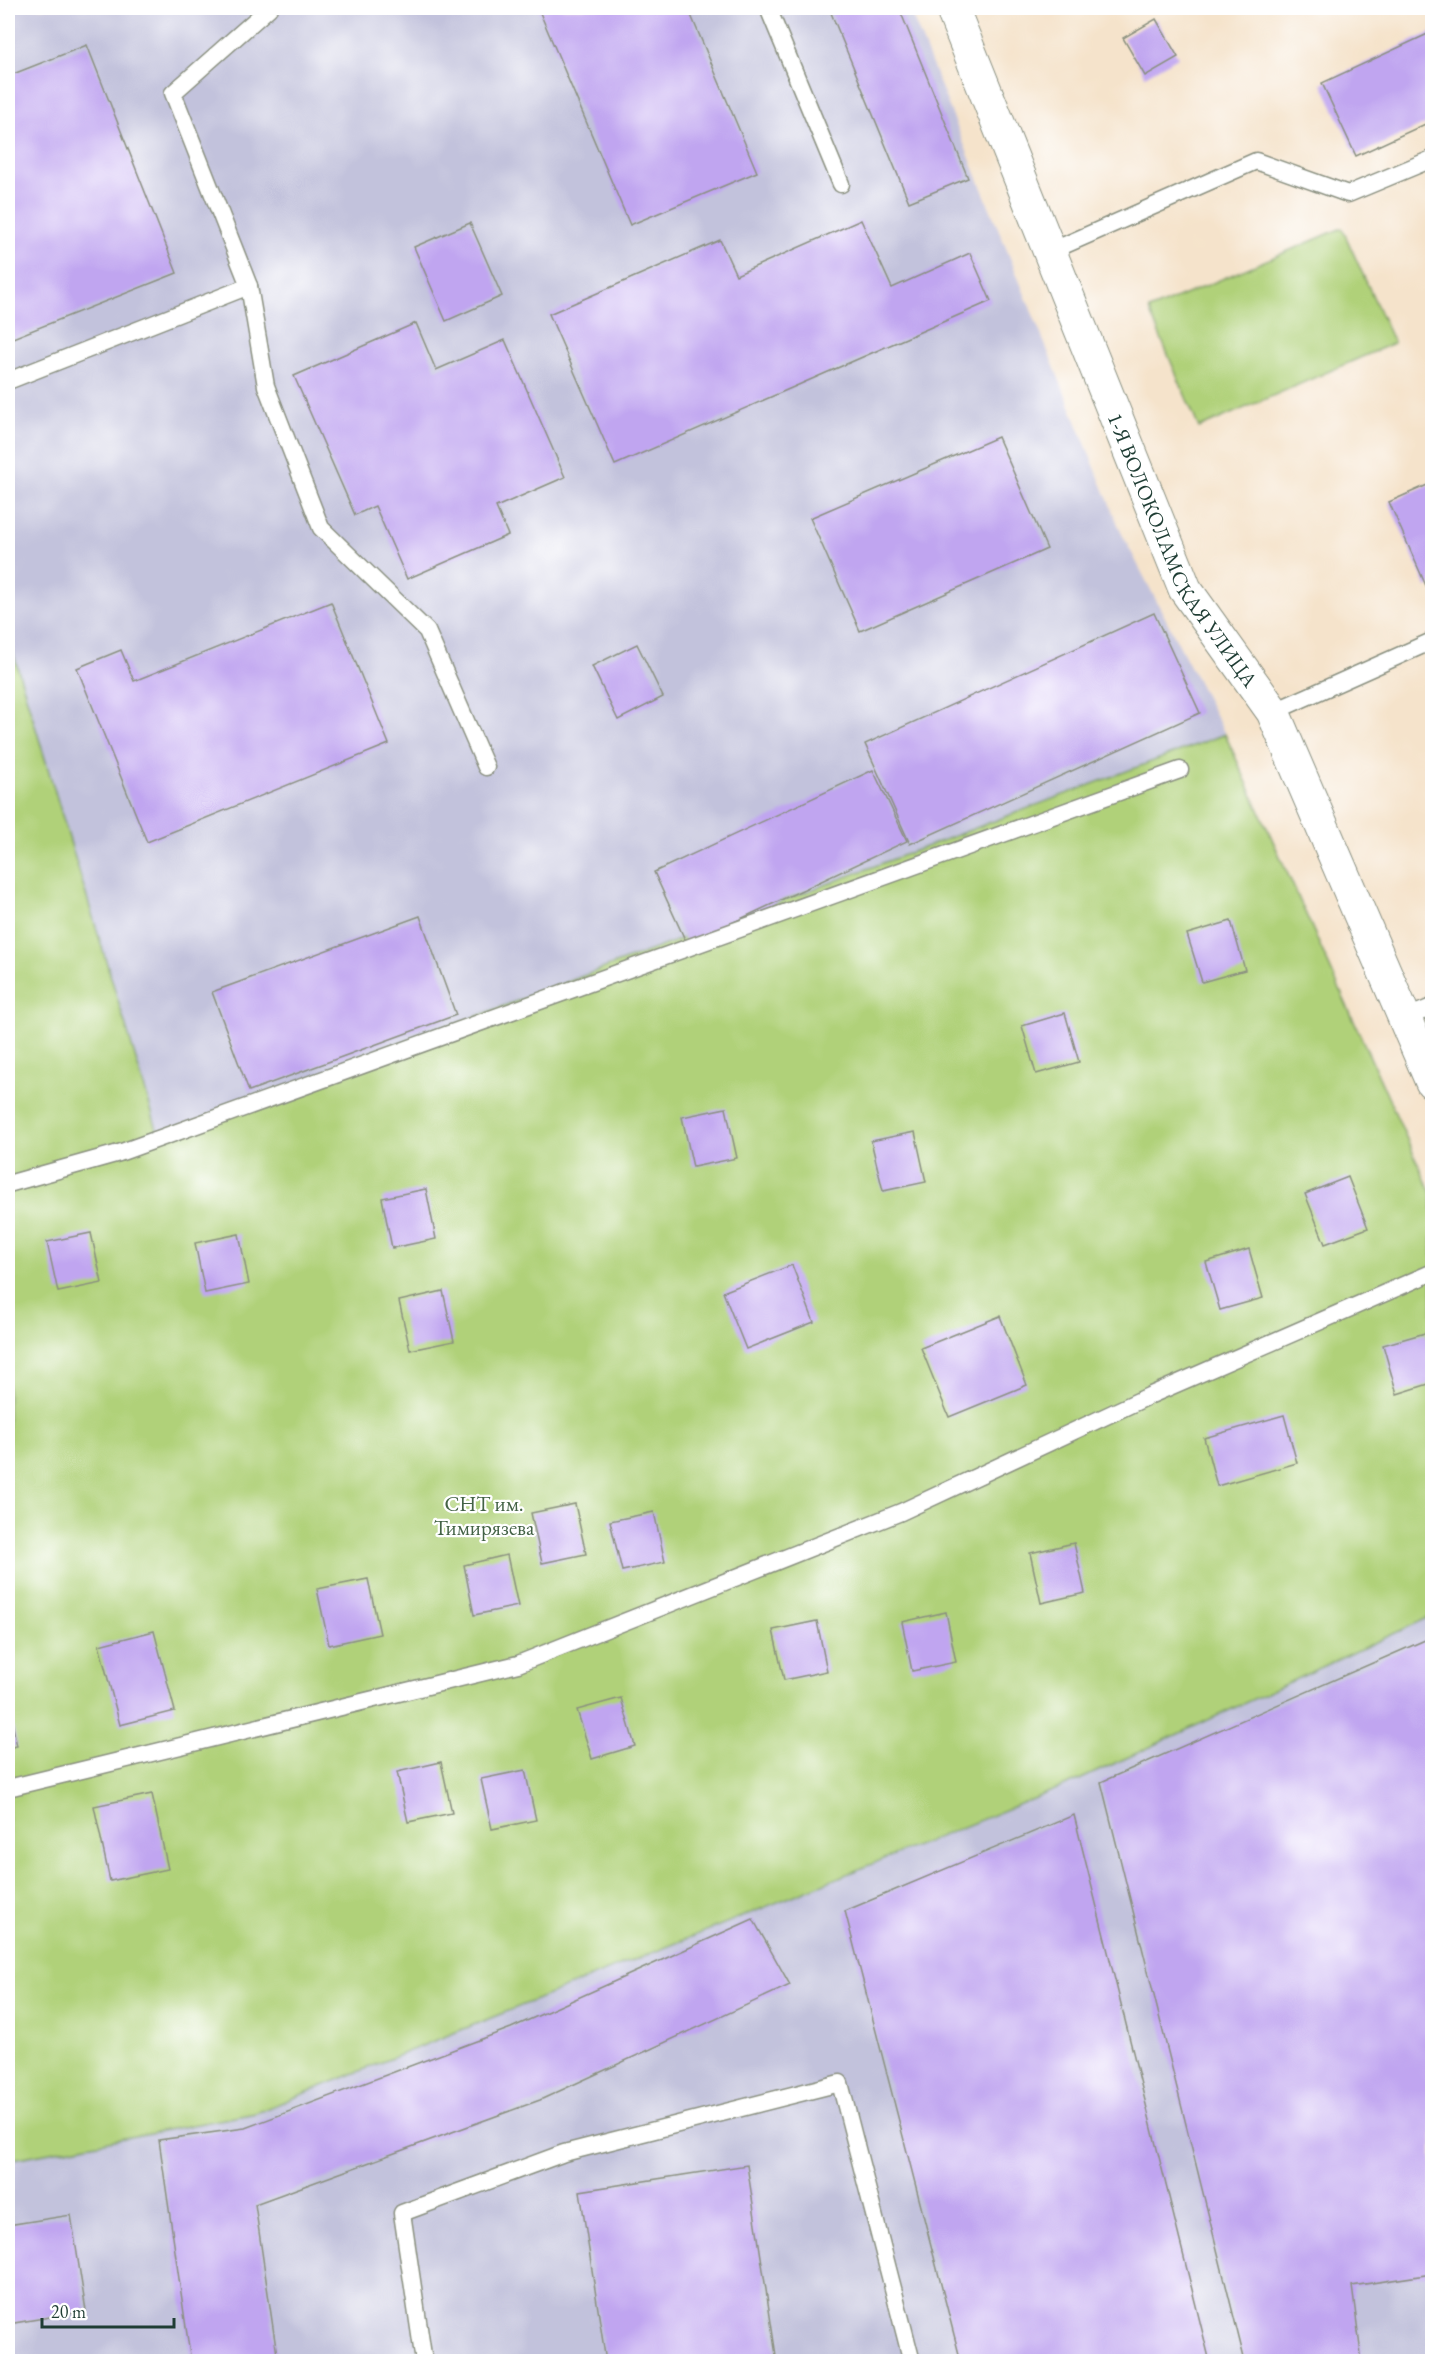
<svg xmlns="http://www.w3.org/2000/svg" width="1440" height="2369" font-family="'EB Garamond',serif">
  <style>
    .industrial { fill: #c2c2dc }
    .green { fill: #b0d179; stroke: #688756; stroke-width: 1.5 }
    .building { fill: #c0a5f0 }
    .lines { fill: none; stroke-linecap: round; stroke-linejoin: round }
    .lane-casing { stroke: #8a9080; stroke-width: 19 }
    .street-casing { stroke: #8a9080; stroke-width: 35 }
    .lane { stroke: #fff; stroke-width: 16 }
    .street { stroke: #fff; stroke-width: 33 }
    .labels { text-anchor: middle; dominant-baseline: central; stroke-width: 4.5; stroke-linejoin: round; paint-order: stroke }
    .street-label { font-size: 21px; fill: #1f3d34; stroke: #fff }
    .park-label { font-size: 21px; fill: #436245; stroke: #fff }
  </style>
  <rect width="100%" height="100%" fill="#fff"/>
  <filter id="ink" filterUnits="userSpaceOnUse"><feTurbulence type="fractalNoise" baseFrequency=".0167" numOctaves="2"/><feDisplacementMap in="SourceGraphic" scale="12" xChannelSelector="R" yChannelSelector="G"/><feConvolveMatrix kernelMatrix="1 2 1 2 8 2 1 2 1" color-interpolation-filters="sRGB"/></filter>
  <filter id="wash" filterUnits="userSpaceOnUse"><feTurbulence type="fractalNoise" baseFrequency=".008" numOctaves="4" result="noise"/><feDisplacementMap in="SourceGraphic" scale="24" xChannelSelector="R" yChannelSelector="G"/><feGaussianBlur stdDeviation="1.35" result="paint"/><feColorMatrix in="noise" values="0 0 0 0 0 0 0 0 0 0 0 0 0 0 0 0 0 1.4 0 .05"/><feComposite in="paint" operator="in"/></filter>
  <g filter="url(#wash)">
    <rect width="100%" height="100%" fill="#f5e3cb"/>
    <g class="industrial">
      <polygon points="8,8 909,8 1121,532 1225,734 159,1136 8,636"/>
      <polygon points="1432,1616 1432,2361 8,2362 8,2160 256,2113 1077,1781"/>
    </g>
    <g class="green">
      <polygon points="1342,228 1394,343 1199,428 1149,310"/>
      <polygon points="8,636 159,1136 1225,734 1432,1195 1432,1616 1077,1781 256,2113 8,2160"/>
    </g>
    <g id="blocks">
      <g class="building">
        <polygon points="538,8 688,8 757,172 630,225"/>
        <polygon points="829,8 899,8 968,178 909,202"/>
        <polygon points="1156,19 1178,57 1145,76 1123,38"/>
        <polygon points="1432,32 1432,121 1356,156 1322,83"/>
        <polygon points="87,45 177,273 8,340 8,76"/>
        <polygon points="861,220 892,288 970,253 991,301 615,465 549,314 720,240 736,275"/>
        <polygon points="470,223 502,296 446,321 414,247"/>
        <polygon points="416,323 436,370 505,340 565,477 496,507 508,535 407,579 375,506 355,515 294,376"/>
        <polygon points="998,437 1047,549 860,631 810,518"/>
        <polygon points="1432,483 1432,585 1427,588 1389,502"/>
        <polygon points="331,602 389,744 147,842 77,668 121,650 134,681"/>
        <polygon points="1154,613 1200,713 910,844 865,744"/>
        <polygon points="637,644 663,697 618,720 592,666"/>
        <polygon points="873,770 907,841 687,944 654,872"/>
        <polygon points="420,916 456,1015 249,1091 212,992"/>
        <polygon points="1231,921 1245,970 1202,982 1187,934"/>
        <polygon points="1065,1013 1079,1062 1036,1074 1022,1026"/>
        <polygon points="726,1108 737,1158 693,1167 682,1117"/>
        <polygon points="915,1132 926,1182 883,1191 871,1141"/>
        <polygon points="1348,1177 1368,1228 1325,1244 1305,1194"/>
        <polygon points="426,1189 436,1239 392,1248 382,1198"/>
        <polygon points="91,1233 102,1283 58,1292 47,1242"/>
        <polygon points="239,1234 249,1284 205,1293 195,1243"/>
        <polygon points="1249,1249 1263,1298 1220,1310 1206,1262"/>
        <polygon points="792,1265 814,1322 746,1349 723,1292"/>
        <polygon points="443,1291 454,1341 410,1350 399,1301"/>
        <polygon points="1000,1316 1027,1385 949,1417 921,1348"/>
        <polygon points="1425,1333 1432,1357 1432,1383 1397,1394 1383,1345"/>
        <polygon points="1284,1415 1297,1463 1217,1486 1204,1438"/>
        <polygon points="575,1504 586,1554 542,1563 531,1513"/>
        <polygon points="654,1512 665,1562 622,1571 610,1521"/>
        <polygon points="1074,1543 1085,1593 1041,1603 1030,1553"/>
        <polygon points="507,1555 518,1606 474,1615 464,1565"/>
        <polygon points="368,1579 380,1634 329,1645 317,1589"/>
        <polygon points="946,1612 956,1662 912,1671 902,1622"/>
        <polygon points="817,1621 827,1671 784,1680 773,1630"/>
        <polygon points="154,1631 175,1711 120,1725 99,1645"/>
        <polygon points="1432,1637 1432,2274 1352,2286 1362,2362 1245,2362 1101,1782"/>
        <polygon points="621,1698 635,1746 592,1759 577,1710"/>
        <polygon points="8,1704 17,1746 8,1748"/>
        <polygon points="441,1762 452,1813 408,1822 397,1772"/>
        <polygon points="525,1770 536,1820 492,1829 481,1779"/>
        <polygon points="152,1794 168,1869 110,1881 94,1806"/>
        <polygon points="1074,1815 1210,2362 961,2362 845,1911"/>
        <polygon points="753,1919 790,1985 540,2100 255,2204 278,2362 191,2362 159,2140 245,2128 511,2028"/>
        <polygon points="747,2165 777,2362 606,2362 580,2191"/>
        <polygon points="71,2215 86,2311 8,2324 8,2225"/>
      </g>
    </g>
  </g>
  <g filter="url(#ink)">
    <use href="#blocks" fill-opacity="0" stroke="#8a9080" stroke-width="1.5"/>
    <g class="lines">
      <defs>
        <g id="lane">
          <polyline points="768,8 841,184"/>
          <polyline points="1049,252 1256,161 1348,194 1432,159"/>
          <polyline points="249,286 266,386 321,528 427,631 486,767"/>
          <polyline points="8,381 249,286 173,93 269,8"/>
          <polyline points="1273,712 1432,641"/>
          <polyline points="1405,1018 1432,1007"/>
          <polyline points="8,1184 119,1153 1180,770"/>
          <polyline points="8,1788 518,1664 901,1512 1151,1395 1431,1273"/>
          <polyline points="424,2362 402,2213 564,2153 840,2083 912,2362"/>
        </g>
        <g id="street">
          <path id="s1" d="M952 8 1185 589 1273 712 1432 1082"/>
        </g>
      </defs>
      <use href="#lane" class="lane-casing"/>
      <use href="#street" class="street-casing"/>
      <use href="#lane" class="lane"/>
      <use href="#street" class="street"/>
    </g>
  </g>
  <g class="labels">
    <g class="street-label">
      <text stroke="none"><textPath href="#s1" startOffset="590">1-Я ВОЛОКОЛАМСКАЯ УЛИЦА</textPath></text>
    </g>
    <g class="park-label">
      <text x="484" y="1503">СНТ им.<tspan x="484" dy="24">Тимирязева</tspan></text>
    </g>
  </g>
  <rect width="1440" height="2369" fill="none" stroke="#fff" stroke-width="30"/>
  <path d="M42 2318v9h132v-9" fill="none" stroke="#1f3d34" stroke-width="3"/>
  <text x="51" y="2318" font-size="18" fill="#1f3d34" stroke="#ffffff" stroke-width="4.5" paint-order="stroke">20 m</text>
</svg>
